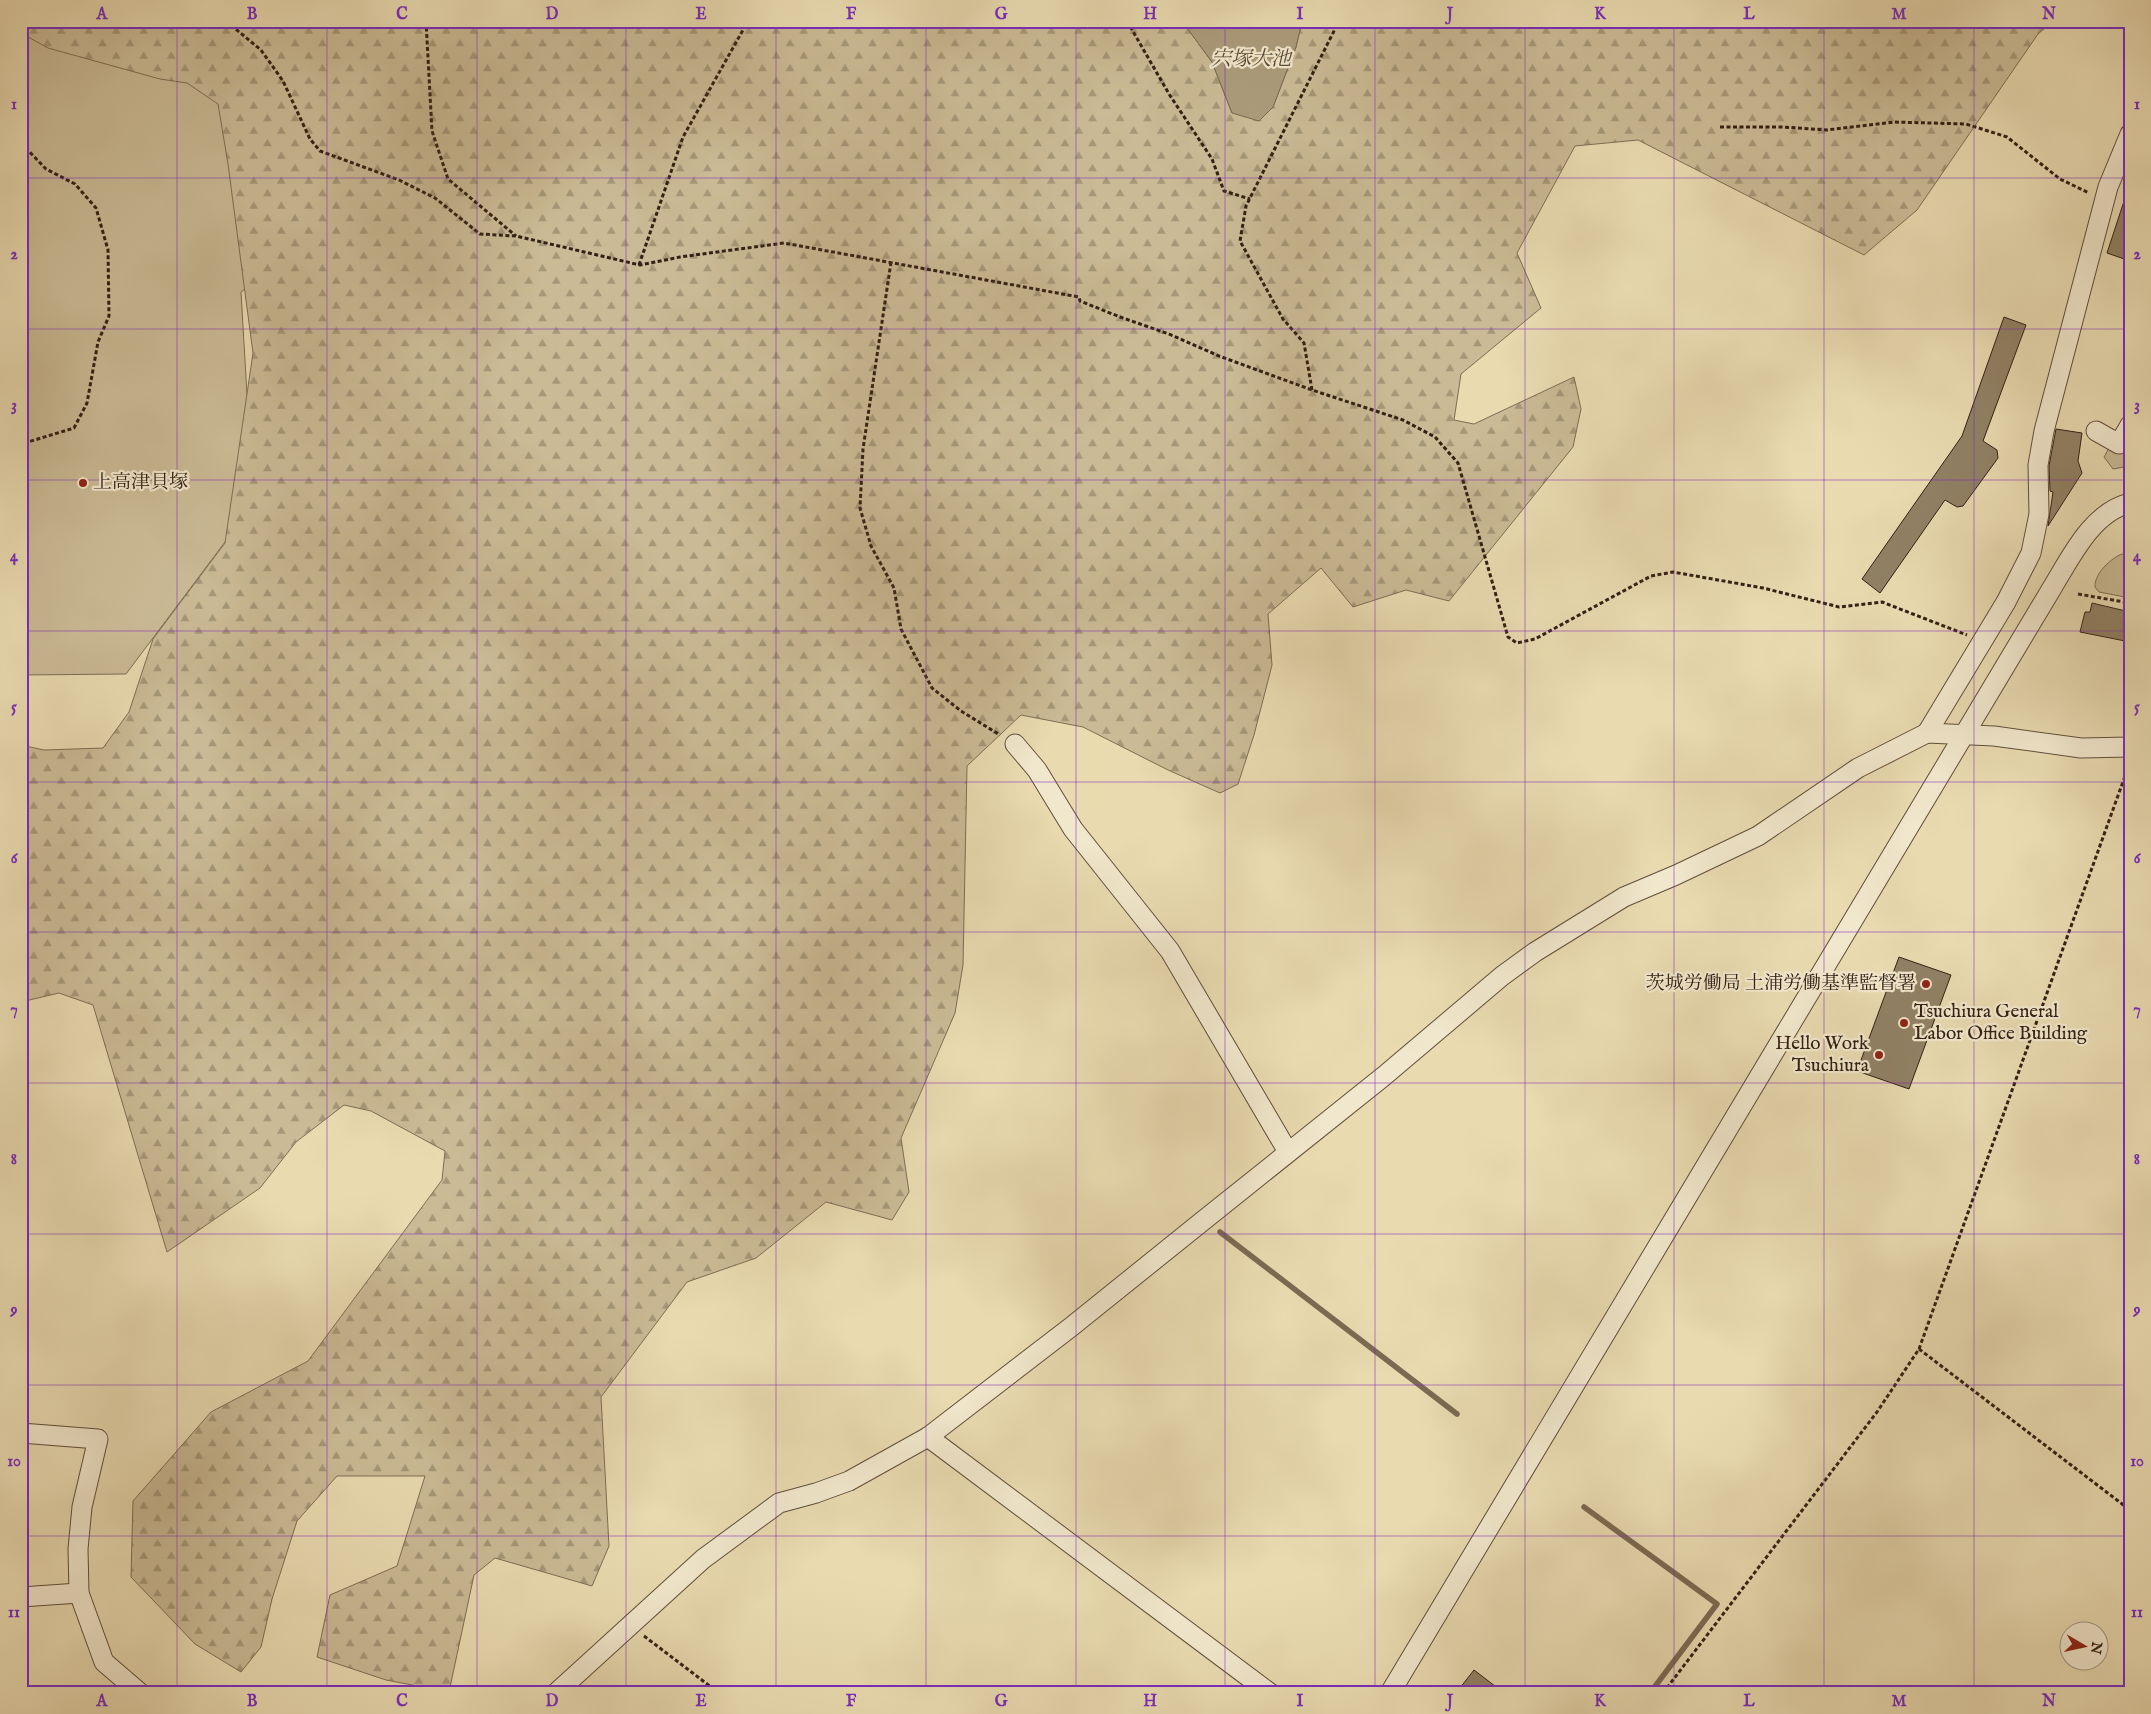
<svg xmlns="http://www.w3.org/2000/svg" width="2151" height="1714" font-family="'IM FELL English','Noto Serif JP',serif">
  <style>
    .green { fill: #caba95; stroke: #7e6d54 }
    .forest { fill: url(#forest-firs); stroke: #7e6d54 }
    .water { fill: #ab9b7b; stroke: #7b6a52 }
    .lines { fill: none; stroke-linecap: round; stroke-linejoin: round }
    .stream { stroke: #7b6a52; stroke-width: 5.5 }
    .building { fill: #918165; stroke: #322014 }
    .minor-casing { stroke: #604e3b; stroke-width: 21 }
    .path { stroke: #322014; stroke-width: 3; stroke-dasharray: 4 2.5; stroke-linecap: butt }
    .minor { stroke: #f1e7cc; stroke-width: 19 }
    .grid { fill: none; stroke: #7b2cbf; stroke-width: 1; stroke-opacity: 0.55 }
    .poi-dot { fill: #8f2418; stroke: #f1e7cc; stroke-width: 2 }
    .labels { text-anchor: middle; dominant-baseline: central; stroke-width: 4.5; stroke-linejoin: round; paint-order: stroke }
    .poi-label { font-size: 19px; fill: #322014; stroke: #f1e7cc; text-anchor: start }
    .water-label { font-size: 20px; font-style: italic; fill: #5c4b38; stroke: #f1e7cc }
    .neatline { fill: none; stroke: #7b2cbf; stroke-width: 2 }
    .grid-label { font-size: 16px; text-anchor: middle; font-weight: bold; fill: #7b2cbf }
  </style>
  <defs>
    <pattern id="forest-firs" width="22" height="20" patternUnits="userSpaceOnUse" patternTransform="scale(1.25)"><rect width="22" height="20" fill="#caba95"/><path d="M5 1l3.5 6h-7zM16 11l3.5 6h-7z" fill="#a59778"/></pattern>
  </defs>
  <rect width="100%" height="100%" fill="#e9dab0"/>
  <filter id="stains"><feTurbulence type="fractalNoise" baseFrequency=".004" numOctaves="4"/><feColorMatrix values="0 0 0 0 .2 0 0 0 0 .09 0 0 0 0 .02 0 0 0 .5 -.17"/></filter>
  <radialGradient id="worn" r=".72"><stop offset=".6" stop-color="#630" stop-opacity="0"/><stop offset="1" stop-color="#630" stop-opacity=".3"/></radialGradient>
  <g class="green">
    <polygon points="21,21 226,21 307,244 241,292 250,446 237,526 126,674 21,675"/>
    <polygon points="2130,435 2130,466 2113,469 2104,457 2109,448"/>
    <path d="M2122 554 2130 555V598L2099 592 2095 587C2094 574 2111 558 2122 554Z"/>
  </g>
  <polygon class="forest" points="21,21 1182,21 1212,62 1232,113 1273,107 1296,47 1302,21 2053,21 2038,34 1917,210 1864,255 1638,140 1575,146 1517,253 1541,308 1461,374 1454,420 1474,424 1574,377 1581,409 1573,447 1449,601 1406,590 1353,607 1321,568 1268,614 1272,665 1254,735 1238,784 1220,793 1168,770 1083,727 1021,715 967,766 963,965 955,1013 901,1138 909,1192 892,1220 826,1202 756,1258 687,1282 601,1397 609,1546 592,1586 495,1558 474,1575 449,1692 386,1680 317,1657 330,1595 397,1566 425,1476 337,1476 297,1521 272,1599 261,1647 241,1672 195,1644 131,1577 133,1501 211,1412 308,1361 442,1180 445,1151 371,1111 344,1105 296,1142 260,1188 167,1252 93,1005 59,993 21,1002 21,745 44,750 103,748 129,712 153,639 225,543 253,353 228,164 218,104 187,83 160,79 48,48 21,33"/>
  <polygon class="water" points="1182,21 1302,21 1296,47 1273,107 1259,121 1232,113 1212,62"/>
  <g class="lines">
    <g class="stream">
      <polyline points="1220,1232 1457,1414"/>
      <polyline points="1584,1507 1717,1604 1650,1693"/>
    </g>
  </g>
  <g class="building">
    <polygon points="2127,192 2130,192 2130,261 2107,253"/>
    <polygon points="2004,317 2026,325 1983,441 1997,450 1998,458 1963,506 1957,507 1945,500 1880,593 1862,579 1962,436"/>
    <polygon points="2056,429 2082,433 2078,461 2082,473 2048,526 2053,492 2050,491 2049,466"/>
    <polygon points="2092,603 2130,612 2130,642 2080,632 2085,612 2090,612"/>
    <polygon points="1899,957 1951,975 1909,1089 1857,1071"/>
    <polygon points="1474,1670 1504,1693 1456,1693"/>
  </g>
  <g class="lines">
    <defs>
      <g id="minor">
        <polyline points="2096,431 2119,444 2130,425"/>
        <polyline points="1927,733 2006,602 2031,553 2039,514 2038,465 2044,431 2108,187 2130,134"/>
        <polyline points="1015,744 1037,770 1073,829 1170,951 1288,1152"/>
        <polyline points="21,1433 98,1439 82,1507 78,1549 79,1593 104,1662 140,1693"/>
        <polyline points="928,1437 1270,1693"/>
        <polyline points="21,1597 79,1593"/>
        <polyline points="556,1693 703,1559 779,1503 816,1493 849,1481 928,1437 1071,1327 1199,1224 1384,1076 1502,976 1535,952 1624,897 1676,875 1758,836 1858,768 1927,733 1994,736 2081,748 2130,747"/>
        <path d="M1390 1693 2052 588C2071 557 2092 512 2130 503"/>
      </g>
    </defs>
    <use href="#minor" class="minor-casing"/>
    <g class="path">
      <polyline points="226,21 261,50 283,81 310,139 320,151 399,180 435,198 480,234 516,236 640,265 680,257 784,243 1079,297 1080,301 1120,317 1169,334 1219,356 1312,390 1403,420 1435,437 1458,463 1508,637 1517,643 1535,639 1651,576 1673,572 1763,588 1839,607 1882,602 1967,635"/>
      <polyline points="426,21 432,131 448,179 516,236"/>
      <polyline points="1127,21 1169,94 1212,159 1224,191 1250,199"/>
      <polyline points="1720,127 1783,127 1827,130 1894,122 1966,124 2007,137 2060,179 2089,193"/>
      <polyline points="21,143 46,169 75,184 96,208 108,250 109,316 98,342 87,403 74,428 28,442 21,447"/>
      <polyline points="891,262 863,449 860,508 871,546 894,588 901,629 932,688 961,711 1000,735"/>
      <polyline points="639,265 683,137 748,21"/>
      <polyline points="1312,390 1304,343 1283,319 1240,241 1246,206 1336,27 1336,21"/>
      <polyline points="2078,594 2130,603"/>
      <polyline points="1919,1349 2130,1510"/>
      <polyline points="644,1636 719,1693"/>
      <polyline points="1663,1693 1877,1412 1919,1349 2129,765"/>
    </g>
    <use href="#minor" class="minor"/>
  </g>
  <path class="grid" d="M177 21V1693M327 21V1693M477 21V1693M626 21V1693M776 21V1693M926 21V1693M1076 21V1693M1225 21V1693M1375 21V1693M1525 21V1693M1674 21V1693M1824 21V1693M1974 21V1693M21 178H2130M21 329H2130M21 480H2130M21 631H2130M21 782H2130M21 932H2130M21 1083H2130M21 1234H2130M21 1385H2130M21 1536H2130"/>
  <g class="poi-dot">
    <circle cx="83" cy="483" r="5"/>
    <circle cx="1926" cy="984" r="5"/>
    <circle cx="1904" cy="1023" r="5"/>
    <circle cx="1879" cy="1055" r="5"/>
  </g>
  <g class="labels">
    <g class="poi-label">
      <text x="93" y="483">上高津貝塚</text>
      <text x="1916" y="984" text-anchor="end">茨城労働局 土浦労働基準監督署</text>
      <text x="1914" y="1012">Tsuchiura General<tspan x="1914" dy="22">Labor Office Building</tspan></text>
      <text x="1869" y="1044" text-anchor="end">Hello Work<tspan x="1869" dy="22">Tsuchiura</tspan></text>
    </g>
    <g class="water-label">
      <text x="1251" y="59">宍塚大池</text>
    </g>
  </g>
  <rect width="2151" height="1714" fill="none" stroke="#e9dab0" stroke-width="55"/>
  <g transform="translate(2084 1646) rotate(99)"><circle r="24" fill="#f1e7cc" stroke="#a59782"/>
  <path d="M0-4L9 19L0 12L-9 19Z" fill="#8f2418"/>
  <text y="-8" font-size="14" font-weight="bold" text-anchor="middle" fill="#322014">N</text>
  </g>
  <rect x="28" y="28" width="2096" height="1658" class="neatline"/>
  <g class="grid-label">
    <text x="102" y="19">A</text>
    <text x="252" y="19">B</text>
    <text x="402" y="19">C</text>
    <text x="552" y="19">D</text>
    <text x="701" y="19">E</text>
    <text x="851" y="19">F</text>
    <text x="1001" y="19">G</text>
    <text x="1150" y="19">H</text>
    <text x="1300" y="19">I</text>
    <text x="1450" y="19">J</text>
    <text x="1600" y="19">K</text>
    <text x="1749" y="19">L</text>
    <text x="1899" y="19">M</text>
    <text x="2049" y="19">N</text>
    <text x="14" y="109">1</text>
    <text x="2137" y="109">1</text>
    <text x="14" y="259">2</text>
    <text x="2137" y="259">2</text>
    <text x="14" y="410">3</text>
    <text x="2137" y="410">3</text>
    <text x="14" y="561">4</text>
    <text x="2137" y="561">4</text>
    <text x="14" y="712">5</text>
    <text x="2137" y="712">5</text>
    <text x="14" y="863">6</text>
    <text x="2137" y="863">6</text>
    <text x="14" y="1014">7</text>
    <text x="2137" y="1014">7</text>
    <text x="14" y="1164">8</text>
    <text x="2137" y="1164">8</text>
    <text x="14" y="1315">9</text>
    <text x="2137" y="1315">9</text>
    <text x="14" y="1466">10</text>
    <text x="2137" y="1466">10</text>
    <text x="14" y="1617">11</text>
    <text x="2137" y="1617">11</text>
    <text x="102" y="1706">A</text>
    <text x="252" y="1706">B</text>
    <text x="402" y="1706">C</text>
    <text x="552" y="1706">D</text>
    <text x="701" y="1706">E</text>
    <text x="851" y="1706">F</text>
    <text x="1001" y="1706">G</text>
    <text x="1150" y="1706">H</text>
    <text x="1300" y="1706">I</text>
    <text x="1450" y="1706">J</text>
    <text x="1600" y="1706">K</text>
    <text x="1749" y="1706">L</text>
    <text x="1899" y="1706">M</text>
    <text x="2049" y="1706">N</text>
  </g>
  <rect width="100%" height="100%" filter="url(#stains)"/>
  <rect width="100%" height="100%" fill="url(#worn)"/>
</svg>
